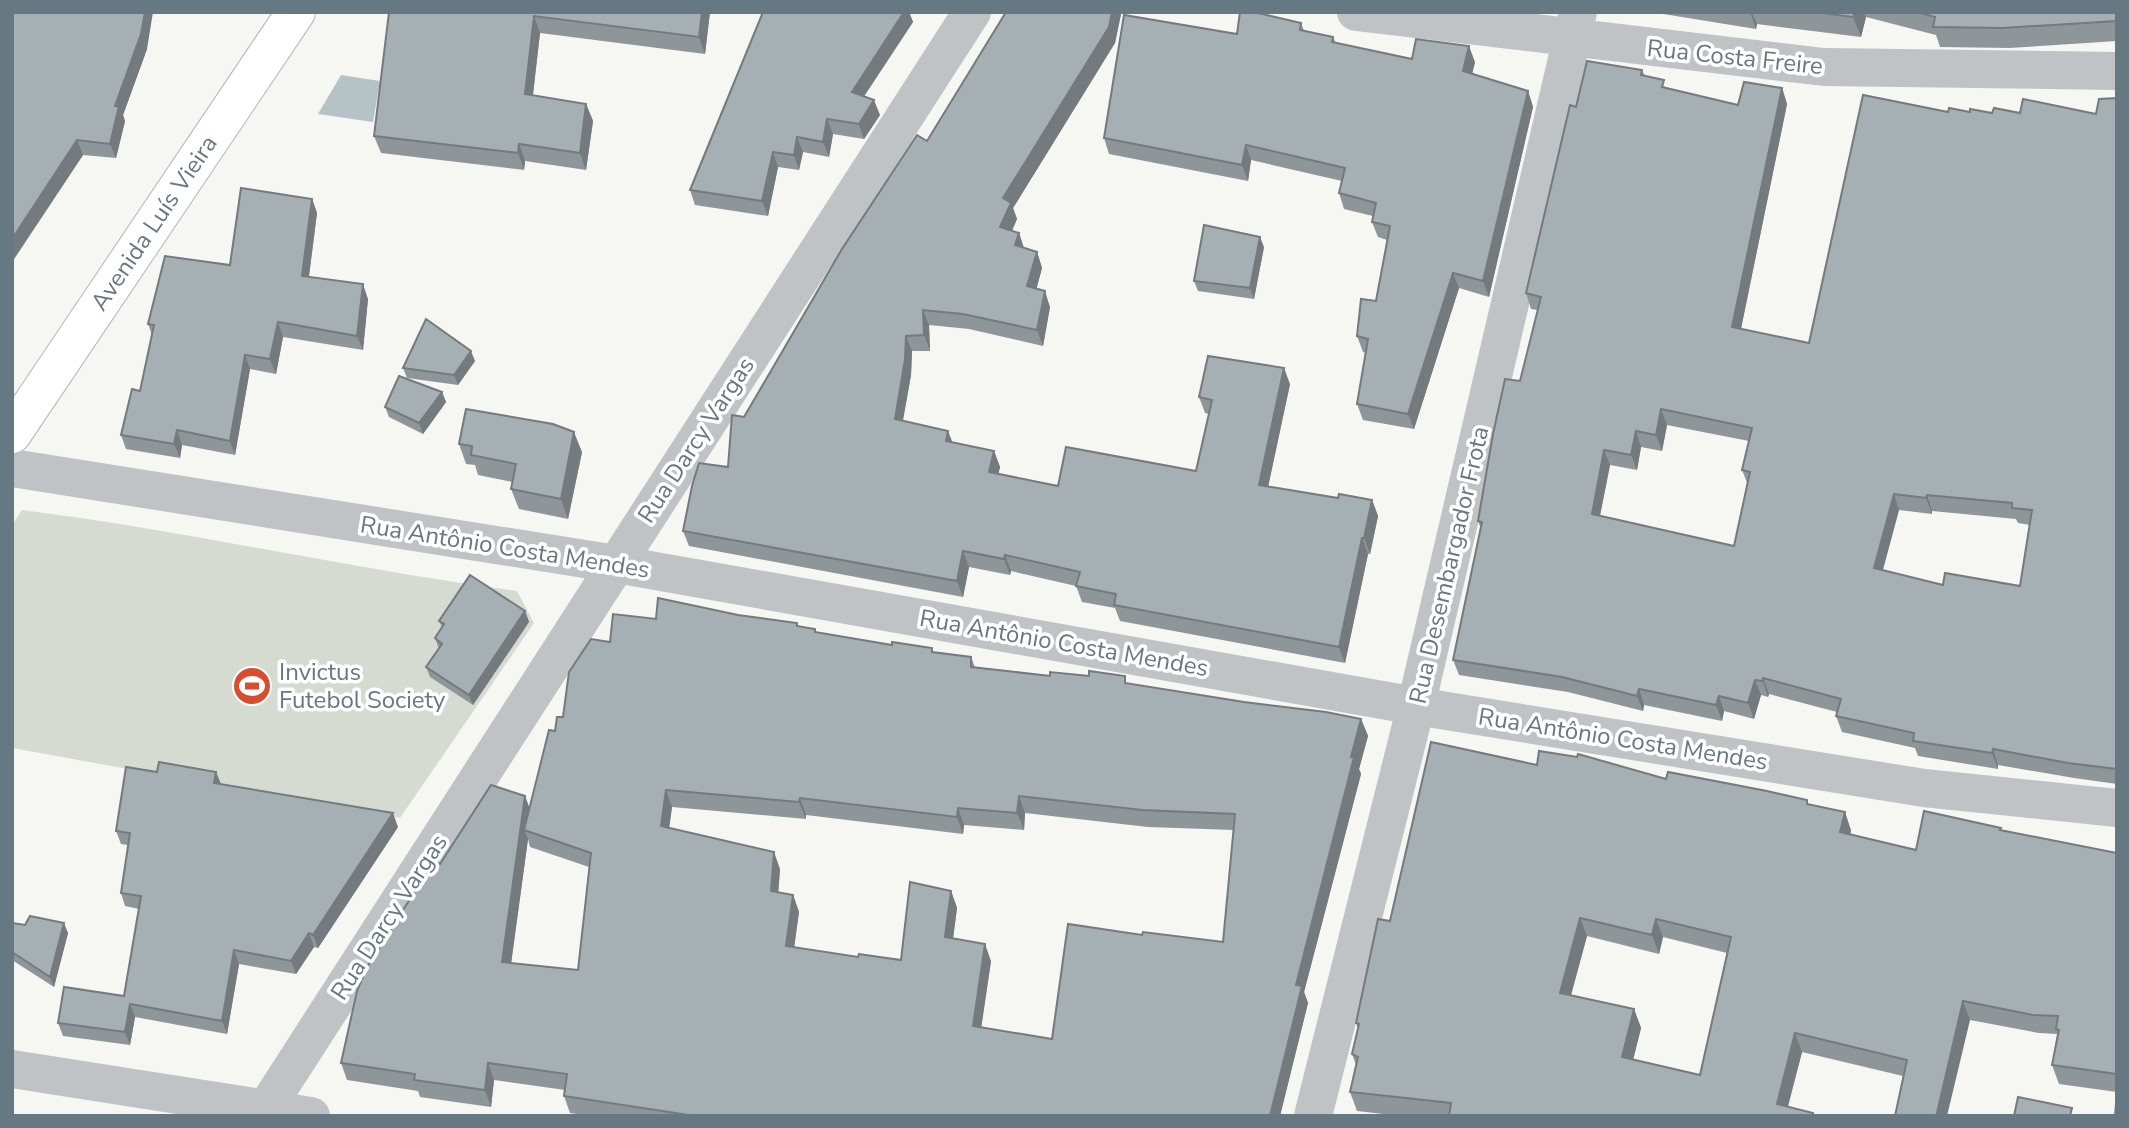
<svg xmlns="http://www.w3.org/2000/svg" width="2129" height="1128" font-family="'Nunito Sans',sans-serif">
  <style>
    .green { fill: #d6dbd2 }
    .water { fill: #b6c3c6 }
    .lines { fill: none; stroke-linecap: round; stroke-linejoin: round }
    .primary-casing { stroke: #b2b7ba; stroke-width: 40 }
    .street { stroke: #bfc3c6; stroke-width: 38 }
    .primary { stroke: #fff; stroke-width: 38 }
    .wall { fill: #8f969a; fill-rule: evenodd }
    .shaded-wall { fill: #747a7d }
    .building { fill: #a6afb3; stroke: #747a7d; stroke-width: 2; fill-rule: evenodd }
    .labels { text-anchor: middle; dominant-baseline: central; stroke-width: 7; stroke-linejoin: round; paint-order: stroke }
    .street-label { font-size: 24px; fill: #667882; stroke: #fff }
    .poi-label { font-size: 24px; fill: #667882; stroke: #fff; text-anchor: start }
  </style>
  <rect width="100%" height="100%" fill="#f6f6f3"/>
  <path class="green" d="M22 510C188 531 351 569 517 591L534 623 400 818 12 748V525Z"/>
  <polygon class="water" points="341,75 380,81 373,122 318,114"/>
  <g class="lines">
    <defs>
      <polyline id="primary" points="12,434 296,12"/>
    </defs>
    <use href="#primary" class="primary-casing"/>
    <g class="street">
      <polyline points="1356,12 1824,67 2117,71"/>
      <polyline points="12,468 616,564 1416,706 1924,788 2117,808"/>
      <polyline points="12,1069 311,1116"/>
      <polyline points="261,1116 972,12"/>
      <polyline points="1313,1116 1416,706 1578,12"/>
    </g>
    <use href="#primary" class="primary"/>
  </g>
  <g class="wall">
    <polygon points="12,12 147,49 123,115 125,121 116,158 83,155 12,262"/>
    <polygon points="389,12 710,12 705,54 540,33 533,95 586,104 593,121 586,170 525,161 524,170 381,153 374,136"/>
    <polygon points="763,12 909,12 913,22 864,96 880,115 864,139 833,134 829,157 803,152 799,170 778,167 768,216 695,205 690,190"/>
    <polygon points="1651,12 2117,12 2117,41 2009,48 1940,47 1936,35 1866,17 1861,37 1757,24 1756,29"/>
    <polygon points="1121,14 1115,43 1013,208 1017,219 1012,231 1019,233 1024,248 1037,252 1042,268 1036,289 1050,307 1043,346 969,329 929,325 930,351 912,351 911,375 903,421 952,442 994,451 1000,467 998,474 1058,486 1196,471 1209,414 1205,413 1199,397 1290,384 1268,487 1338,498 1372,500 1378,516 1370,554 1368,554 1345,663 1120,621 1115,608 1082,602 1076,586 1011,571 1010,575 969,567 963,597 689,546 683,531 728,467 744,417"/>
    <polygon points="1301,23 1304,31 1333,37 1336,43 1412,59 1475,62 1472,74 1528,91 1533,107 1489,297 1459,288 1414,429 1363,420 1357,404 1366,353 1363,352 1357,336 1376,301 1387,240 1378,237 1372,222 1373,216 1344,209 1339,193 1342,181 1251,160 1248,181 1109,154 1104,138 1237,34"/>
    <path d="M1642 70 1645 76 1667 88 1738 105 1782 88 1787 104 1741 329 1809 343 1948 112H1970L1992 113 2096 114 2117 98V784L2074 778 1998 765V769L1918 756 1915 748 1842 732 1836 716 1837 712 1769 694 1768 697 1761 695 1754 719 1724 711 1722 721 1644 705 1643 711 1568 692 1459 675 1453 660 1481 529 1478 521 1520 381 1538 310 1531 309 1526 293 1576 107ZM1667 425 1749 441 1742 470 1748 485 1734 546 1600 516 1610 465 1637 470 1641 447 1662 451ZM1899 510 1932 514V511L2016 519 2018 523 2030 525 2020 586 1943 585 1883 570Z"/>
    <polygon points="312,199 317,213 309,277 368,299 363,350 283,337 276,374 250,369 235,455 182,445 180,458 126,449 121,435 140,391 152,335 148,324 230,265"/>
    <polygon points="1264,247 1254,299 1198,291 1194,281"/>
    <polygon points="475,361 458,385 407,378 403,368"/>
    <polygon points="442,392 446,402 423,434 389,417 385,407"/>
    <polygon points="459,444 582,452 568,519 519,509 511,489 513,482 478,475 475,465 466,464"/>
    <polygon points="525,611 529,622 473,705 430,677 426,667 439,649 435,638 442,627 439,621"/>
    <path d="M738 615 797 623 798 626 815 629 816 633 933 652 971 657 975 667 1128 684 1361 719 1368 736 1359 769 1361 774 1304 992 1308 1003 1280 1116H590L570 1113 564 1096 565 1090 494 1080 491 1107 420 1097 418 1091 347 1080 341 1063 525 796 530 809 555 731 610 642 656 619ZM672 807 806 819V815L963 834 964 825 1024 830 1025 813 1148 827 1234 830 1223 942 1142 935 1052 1039 981 1027 991 961 953 938 957 908 951 891 901 960 858 957 794 947 799 912 793 895 778 893 780 869 669 828ZM528 839 530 847 589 867 578 970 511 963Z"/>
    <path d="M1537 765 1666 779 1809 804 1851 830 1850 835 1916 850 2001 830 2117 853V1116V1092L2059 1084 2052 1065 2057 1034 2039 1033 1970 1020 1895 1116 1903 1076 1802 1052 1788 1107 1813 1113 1814 1116H1401L1357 1111 1350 1092 1356 1065 1352 1054 1358 1029 1356 1023 1390 921ZM1587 936 1659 954 1663 937 1727 953 1700 1075 1633 1060 1641 1028 1634 1009 1571 996Z"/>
    <polygon points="157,772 216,772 221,784 398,827 318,948 314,947 296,974 239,964 227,1034 135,1017 130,1045 63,1036 58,1023 124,996 139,909 125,906 121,893 128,845 121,844 116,831"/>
    <polygon points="12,923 68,933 54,987 12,960"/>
  </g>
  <g class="shaded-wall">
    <polygon points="145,12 153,12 147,49 123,115 125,121 116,158 110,144 115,106"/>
    <polygon points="702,12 710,12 705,54 699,37"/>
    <polygon points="904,12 909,12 913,22 857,107 852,92"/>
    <polygon points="1112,12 1120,12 1121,14 1115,43 1013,208 1017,219 1006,243 1000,227 1003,198"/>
    <polygon points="1750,12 1752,12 1757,24 1756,29"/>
    <polygon points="1855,12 1864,12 1866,17 1861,37 1853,17"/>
    <polygon points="534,16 540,33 531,111 525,94"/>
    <polygon points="1469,46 1475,62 1469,87 1463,71"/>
    <polygon points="1782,88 1787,104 1738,343 1732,327"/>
    <polygon points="1528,91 1533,107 1489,297 1483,281"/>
    <polygon points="874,100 880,115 864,139 859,124"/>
    <polygon points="586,104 593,121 586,170 580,153"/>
    <polygon points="827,119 833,134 829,157 823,142"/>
    <polygon points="797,137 803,152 799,170 794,155"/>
    <polygon points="77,140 83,155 12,262 12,239"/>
    <polygon points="519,144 525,161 524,170 518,153"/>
    <polygon points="1246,145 1251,160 1248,181 1242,165"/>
    <polygon points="773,152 778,167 768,216 762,201"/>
    <polygon points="312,199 317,213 307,290 302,276"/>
    <polygon points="1019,233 1024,249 1015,245"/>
    <polygon points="1260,237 1264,247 1254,299 1250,288"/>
    <polygon points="1037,252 1042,268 1033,302 1027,286"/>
    <polygon points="1453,273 1459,288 1414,429 1408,414"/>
    <polygon points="363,284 368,299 363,350 357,336"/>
    <polygon points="1045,291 1050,307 1043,346 1037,330"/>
    <polygon points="923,310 929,325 930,351 924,335"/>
    <polygon points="278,322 283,337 276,374 270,359"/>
    <polygon points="906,336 912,351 911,375 900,435 895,419"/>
    <polygon points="471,351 475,361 458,385 454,375"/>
    <polygon points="245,355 250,369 235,455 230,441"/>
    <polygon points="1284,368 1290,384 1265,501 1259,485"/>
    <polygon points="442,392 446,402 423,434 419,423"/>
    <polygon points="1661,409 1667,425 1662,451 1656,435"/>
    <polygon points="177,430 182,445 180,458 174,444"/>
    <polygon points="948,431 954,446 946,441"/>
    <polygon points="1636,431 1641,447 1637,470 1631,455"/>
    <polygon points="574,432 582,452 568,519 561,499"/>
    <polygon points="1604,450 1610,465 1597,530 1592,514"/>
    <polygon points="994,451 1000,467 995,488 989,472"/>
    <polygon points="1894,494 1899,510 1879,583 1874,568"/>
    <polygon points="1927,495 1932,511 1932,514 1926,498"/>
    <polygon points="1372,500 1378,516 1370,554 1364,538"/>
    <polygon points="1362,538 1368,554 1345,663 1339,647"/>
    <polygon points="963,551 969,567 963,597 957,581"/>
    <polygon points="1005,555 1011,571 1010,575 1004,559"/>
    <polygon points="525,611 529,622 473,705 469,695"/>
    <polygon points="1763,678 1769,694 1768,697 1763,681"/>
    <polygon points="1755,680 1761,695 1754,719 1748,703"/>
    <polygon points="1639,689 1644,705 1643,711 1637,696"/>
    <polygon points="1719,696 1724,711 1722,721 1716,705"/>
    <polygon points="1361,719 1368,736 1359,769 1361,774 1304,992 1308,1003 1280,1116 1270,1116 1296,985 1351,757"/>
    <polygon points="1993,749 1998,765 1998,769 1992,753"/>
    <polygon points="216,772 221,785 214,783"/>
    <polygon points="666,790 672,807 667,843 661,826"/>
    <polygon points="525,796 531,813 524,830 528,839 509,979 502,962"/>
    <polygon points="1019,796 1025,813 1024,830 1017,813"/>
    <polygon points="800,798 806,815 806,819 799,802"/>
    <polygon points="958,808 964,825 963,834 957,817"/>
    <polygon points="1845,812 1851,830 1847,851 1840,832"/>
    <polygon points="393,813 398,827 318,948 313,935"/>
    <polygon points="774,852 780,869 777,908 771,891"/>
    <polygon points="951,891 957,908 951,954 945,937"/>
    <polygon points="793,895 799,912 792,963 786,946"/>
    <polygon points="1580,918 1587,936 1566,1012 1560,993"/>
    <polygon points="1656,919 1663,937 1659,954 1652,935"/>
    <polygon points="64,923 68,933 54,987 50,977"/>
    <polygon points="309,933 314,947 296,974 291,961"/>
    <polygon points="985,944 991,961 979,1043 973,1026"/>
    <polygon points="234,950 239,964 227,1034 222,1021"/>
    <polygon points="1963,1001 1970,1020 1947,1116 1937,1113"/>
    <polygon points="130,1004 135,1017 130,1045 125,1032"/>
    <polygon points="1634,1009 1641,1028 1629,1076 1622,1057"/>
    <polygon points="1795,1033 1802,1052 1785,1116 1777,1104"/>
    <polygon points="488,1063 494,1080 491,1107 485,1090"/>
  </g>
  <g class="building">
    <polygon points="12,12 145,12 141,34 115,106 119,106 110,144 77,140 12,239"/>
    <polygon points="389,12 702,12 699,37 534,16 525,94 586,104 580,153 519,144 518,153 374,136"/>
    <polygon points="763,12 904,12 852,92 874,100 859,124 827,119 823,142 797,137 794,155 773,152 762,201 690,190"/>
    <polygon points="1006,12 1112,12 1109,27 1003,198 1011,203 1000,227 1019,233 1015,245 1037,252 1027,286 1045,291 1037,330 963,314 923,310 924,335 906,336 905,359 895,419 948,431 946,441 994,451 989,472 1058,486 1066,447 1196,471 1212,400 1199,397 1208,356 1284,368 1259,485 1338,498 1339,494 1372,500 1364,538 1362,538 1339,647 1114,605 1116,594 1076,586 1080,572 1005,555 1004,559 963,551 957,581 683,531 692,486 699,463 728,467 732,415 744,417 842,249 917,135 927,141"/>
    <polygon points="1240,12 1254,12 1301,23 1300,30 1333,37 1332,42 1412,59 1416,39 1469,46 1463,71 1528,91 1483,281 1453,273 1408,414 1357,404 1368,339 1357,336 1361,299 1376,301 1390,226 1372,222 1376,203 1339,193 1345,168 1246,145 1242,165 1104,138 1124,15 1237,34"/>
    <polygon points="1814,12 1855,12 1853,17"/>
    <polygon points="1917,12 2117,12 2117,21 2002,28 1933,27 1935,17"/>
    <path d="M1587 61 1642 70 1641 75 1664 80 1662 87 1738 105 1744 82 1782 88 1732 327 1809 343 1863 95 1948 112 1949 108 1970 112V109L1992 113 1994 108 2020 113 2023 99 2096 114 2099 99 2117 98V769L2068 763 1993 749 1992 753 1913 741 1914 733 1836 716 1841 699 1763 678V681L1755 680 1748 703 1719 696 1716 705 1639 689 1637 696 1562 677 1453 660 1482 522 1478 521 1493 434 1505 379 1520 381 1541 297 1526 293 1570 105 1576 107ZM1661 409 1752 428 1742 470 1750 472 1734 546 1592 514 1604 450 1631 455 1636 431 1656 435ZM1894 494 1926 498 1927 495 2012 503V508L2032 510 2020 586 1945 573 1943 585 1874 568Z"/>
    <polygon points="241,188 312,199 302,276 363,284 357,336 278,322 270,359 245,355 230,441 177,430 174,444 121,435 132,389 140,391 154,325 148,324 165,256 230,265"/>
    <polygon points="1204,225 1260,237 1250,288 1194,281"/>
    <polygon points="426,319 471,351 454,375 403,368"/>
    <polygon points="399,376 442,392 419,423 385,407"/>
    <polygon points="466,409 553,424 574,432 561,499 511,489 516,464 471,455 472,446 459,444"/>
    <polygon points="470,575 525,611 469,695 426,667 442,644 435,638 444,624 439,621"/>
    <path d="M658 598 738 615 797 623V626L815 629V632L892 645V642L932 648V652L971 657V667L1050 676V672L1089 676V671L1125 676V683L1244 702 1326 712 1361 719 1351 757H1354L1296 985 1302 986 1270 1116H695L564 1096 567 1074 488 1063 485 1090 414 1080 415 1074 341 1063 357 991 367 967 434 861 440 864 491 785 525 796 502 962 578 970 591 853 524 830 549 730 555 731 557 717H563L569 672 591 639 610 642 613 614 656 619ZM666 790 799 802 800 798 957 817 958 808 1017 813 1019 796 1142 810 1235 814 1223 942 1143 932 1142 935 1068 924 1052 1039 973 1026 985 944 945 937 951 891 910 882 901 960 859 954 858 957 786 946 793 895 771 891 774 852 661 826Z"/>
    <path d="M1431 742 1537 765 1539 751 1577 757 1578 754 1666 779 1668 772 1767 791 1807 800V804L1845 812 1840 832 1916 850 1924 811 2001 828 2000 830 2117 853V1074L2052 1065 2059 1030 2056 1029 2058 1016 2033 1015 1963 1001 1937 1113 1951 1116H1895L1907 1060 1795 1033 1777 1104 1813 1113V1116H1449L1451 1103 1350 1092 1358 1057 1352 1054 1359 1024 1356 1023 1378 919 1390 921ZM1580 918 1652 935 1656 919 1731 937 1700 1075 1622 1057 1634 1009 1560 993Z"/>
    <polygon points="159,762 216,772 214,783 393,813 313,935 309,933 291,961 234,950 222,1021 130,1004 125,1032 58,1023 64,987 124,996 141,896 121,893 130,833 116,831 126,767 157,772"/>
    <polygon points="30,916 64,923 50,977 12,952 12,923 25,925"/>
    <polygon points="2117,1092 2117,1116 2115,1116"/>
    <polygon points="2018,1097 2072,1108 2070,1116 2014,1116"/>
  </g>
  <defs>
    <symbol id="stadium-disc" viewBox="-11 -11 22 22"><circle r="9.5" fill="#da4c2f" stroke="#fff"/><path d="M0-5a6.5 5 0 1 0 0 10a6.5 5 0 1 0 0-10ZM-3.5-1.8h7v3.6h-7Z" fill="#fff"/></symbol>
  </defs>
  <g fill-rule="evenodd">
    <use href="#stadium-disc" x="230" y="664" width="44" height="44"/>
  </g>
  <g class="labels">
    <g class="street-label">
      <text transform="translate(1735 57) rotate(6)">Rua Costa Freire</text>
      <text transform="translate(154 223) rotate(-56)">Avenida Luís Vieira</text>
      <text transform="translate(696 440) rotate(-57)">Rua Darcy Vargas</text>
      <text transform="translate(505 547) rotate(9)">Rua Antônio Costa Mendes</text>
      <text transform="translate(1449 565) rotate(-77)">Rua Desembargador Frota</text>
      <text transform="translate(1064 643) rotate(10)">Rua Antônio Costa Mendes</text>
      <text transform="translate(1623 739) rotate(9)">Rua Antônio Costa Mendes</text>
      <text transform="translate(389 917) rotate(-57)">Rua Darcy Vargas</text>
    </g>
    <g class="poi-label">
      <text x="279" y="672">Invictus<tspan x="279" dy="28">Futebol Society</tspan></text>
    </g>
  </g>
  <rect width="2129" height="1128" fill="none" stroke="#667882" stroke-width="28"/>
</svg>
